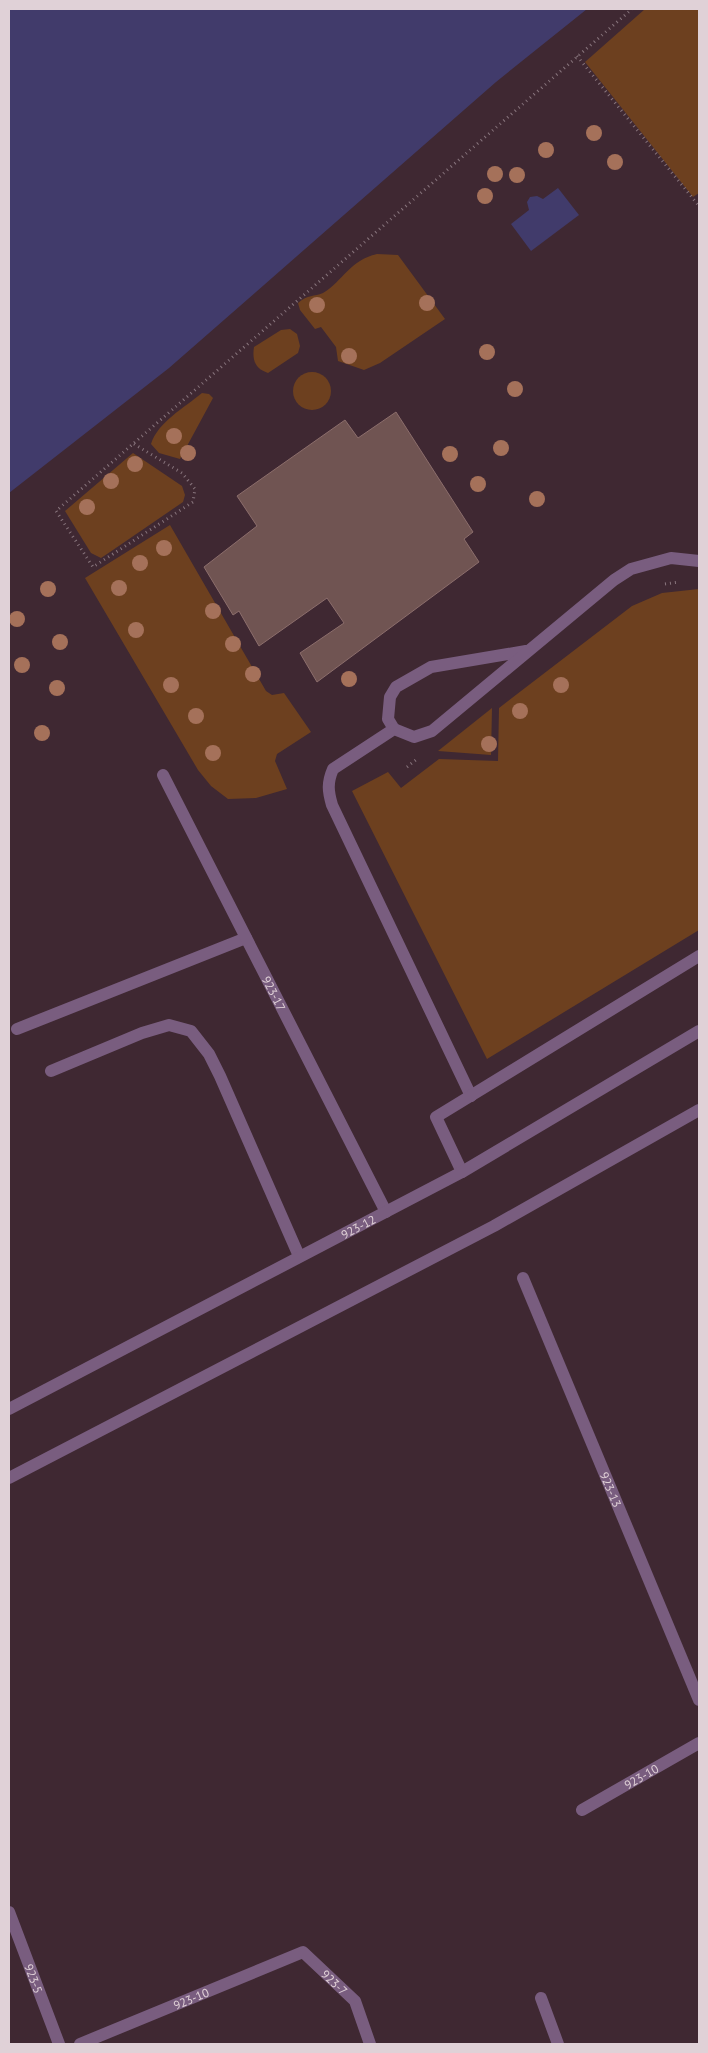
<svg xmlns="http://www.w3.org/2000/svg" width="708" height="2053" font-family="'PT Sans',sans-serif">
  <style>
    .green { fill: #6d401f }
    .water { fill: #413b6b }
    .building { fill: #705452; stroke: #8c6e6c }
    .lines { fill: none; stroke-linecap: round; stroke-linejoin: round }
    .path { stroke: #88757d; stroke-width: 3; stroke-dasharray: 1 4; stroke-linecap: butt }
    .lane { stroke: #795d7f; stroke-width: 12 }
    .street { stroke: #795d7f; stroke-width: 12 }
    .tree { fill: #a5715a }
    .labels { text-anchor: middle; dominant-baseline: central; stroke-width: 4; stroke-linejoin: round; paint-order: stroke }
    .street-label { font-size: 12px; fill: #e0d1d7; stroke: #341e28 }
  </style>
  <rect width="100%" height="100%" fill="#3f2832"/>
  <g class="green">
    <polygon points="645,9 699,9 699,193 693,197 585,62"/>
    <path d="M377 254 398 255 445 319 380 363 364 370 338 361 336 347 321 327 315 329 300 310 298 303C308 294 314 297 323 293 343 281 350 260 377 254Z"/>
    <path d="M290 329 297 334 300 346 298 353 268 373C255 369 252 360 254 347L281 330Z"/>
    <circle cx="312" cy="391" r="19"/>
    <path d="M202 393 209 394 213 398 180 459 159 453 151 444C158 422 184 408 202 393Z"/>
    <polygon points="133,453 182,486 185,495 183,502 110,552 101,558 91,553 65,511"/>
    <polygon points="170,525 266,691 272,695 284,693 311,732 277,754 275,761 287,789 256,798 228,799 211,786 198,770 85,578"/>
    <polygon points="699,589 699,930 487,1059 352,791 388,772 401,788 439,759 498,761 499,708 632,606 662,593"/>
    <polygon points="492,708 491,755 438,751"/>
  </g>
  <g class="water">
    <polygon points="9,9 587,9 496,82 169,368 9,493"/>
    <polygon points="558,188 579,215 531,251 511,224 529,210 527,202 530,197 537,196 543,199"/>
  </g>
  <polygon class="building" points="396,412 473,532 464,539 479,562 317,682 300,653 344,623 327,598 259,646 239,611 233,615 204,567 257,526 237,496 345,420 358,438"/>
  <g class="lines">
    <g class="path">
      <polyline points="577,56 699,206"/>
      <polyline points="134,444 182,473 195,489 193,502 93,567 56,511 632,9"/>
      <polyline points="665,584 679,582"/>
      <polyline points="407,767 417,759"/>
    </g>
    <g class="lane">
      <polyline points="394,729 388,719 390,697 396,687 431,667 526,651"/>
      <polyline points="17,1029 246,938"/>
      <polyline points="51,1071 142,1033 169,1025 191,1031 209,1054 220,1076 299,1256"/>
      <path d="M471 1096 332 805C328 791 327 783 333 769L394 729 414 737 432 731 614 580 631 569 671 558 699 561"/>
      <polyline points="462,1172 436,1117 699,956"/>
    </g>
    <g class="street">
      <path id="s1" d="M163 775 386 1212"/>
      <path id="s2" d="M523 1278 699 1700"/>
      <path id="s3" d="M9 1409 462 1172 699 1031"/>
      <polyline points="9,1478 494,1226 699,1110"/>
      <path id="s4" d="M582 1810 699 1743"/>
      <path id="s5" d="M9 1912 59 2044"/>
      <polyline points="541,1998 558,2044"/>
      <path id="s6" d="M80 2044 303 1952 355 2001 370 2044"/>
    </g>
  </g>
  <g class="tree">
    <circle cx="594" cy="133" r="8"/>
    <circle cx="546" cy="150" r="8"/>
    <circle cx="615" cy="162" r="8"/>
    <circle cx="495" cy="174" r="8"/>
    <circle cx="517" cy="175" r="8"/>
    <circle cx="485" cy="196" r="8"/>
    <circle cx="427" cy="303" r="8"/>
    <circle cx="317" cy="305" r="8"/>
    <circle cx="487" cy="352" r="8"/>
    <circle cx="349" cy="356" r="8"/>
    <circle cx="515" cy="389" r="8"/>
    <circle cx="174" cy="436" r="8"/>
    <circle cx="501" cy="448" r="8"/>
    <circle cx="188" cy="453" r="8"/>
    <circle cx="450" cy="454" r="8"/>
    <circle cx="135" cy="464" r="8"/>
    <circle cx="111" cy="481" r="8"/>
    <circle cx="478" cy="484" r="8"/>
    <circle cx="537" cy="499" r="8"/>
    <circle cx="87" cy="507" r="8"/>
    <circle cx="164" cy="548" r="8"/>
    <circle cx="140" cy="563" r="8"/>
    <circle cx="119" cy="588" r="8"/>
    <circle cx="48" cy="589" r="8"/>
    <circle cx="213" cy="611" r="8"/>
    <circle cx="17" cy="619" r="8"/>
    <circle cx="136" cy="630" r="8"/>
    <circle cx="60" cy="642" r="8"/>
    <circle cx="233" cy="644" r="8"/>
    <circle cx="22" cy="665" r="8"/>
    <circle cx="253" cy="674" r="8"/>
    <circle cx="349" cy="679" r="8"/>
    <circle cx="171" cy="685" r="8"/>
    <circle cx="561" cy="685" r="8"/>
    <circle cx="57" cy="688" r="8"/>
    <circle cx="520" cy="711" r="8"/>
    <circle cx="196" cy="716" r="8"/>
    <circle cx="42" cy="733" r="8"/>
    <circle cx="489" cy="744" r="8"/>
    <circle cx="213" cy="753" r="8"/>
  </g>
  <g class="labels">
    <g class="street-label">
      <text stroke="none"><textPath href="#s1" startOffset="245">923-17</textPath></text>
      <text stroke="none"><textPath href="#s3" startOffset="394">923-12</textPath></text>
      <text stroke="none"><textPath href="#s2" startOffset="229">923-13</textPath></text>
      <text stroke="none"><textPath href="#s4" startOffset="68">923-10</textPath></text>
      <text stroke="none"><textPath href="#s5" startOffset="71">923-5</textPath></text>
      <text stroke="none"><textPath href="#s6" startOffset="285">923-7</textPath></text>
      <text stroke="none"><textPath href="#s6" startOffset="120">923-10</textPath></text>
    </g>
  </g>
  <rect width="708" height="2053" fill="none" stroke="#e0d1d7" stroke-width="20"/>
</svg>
